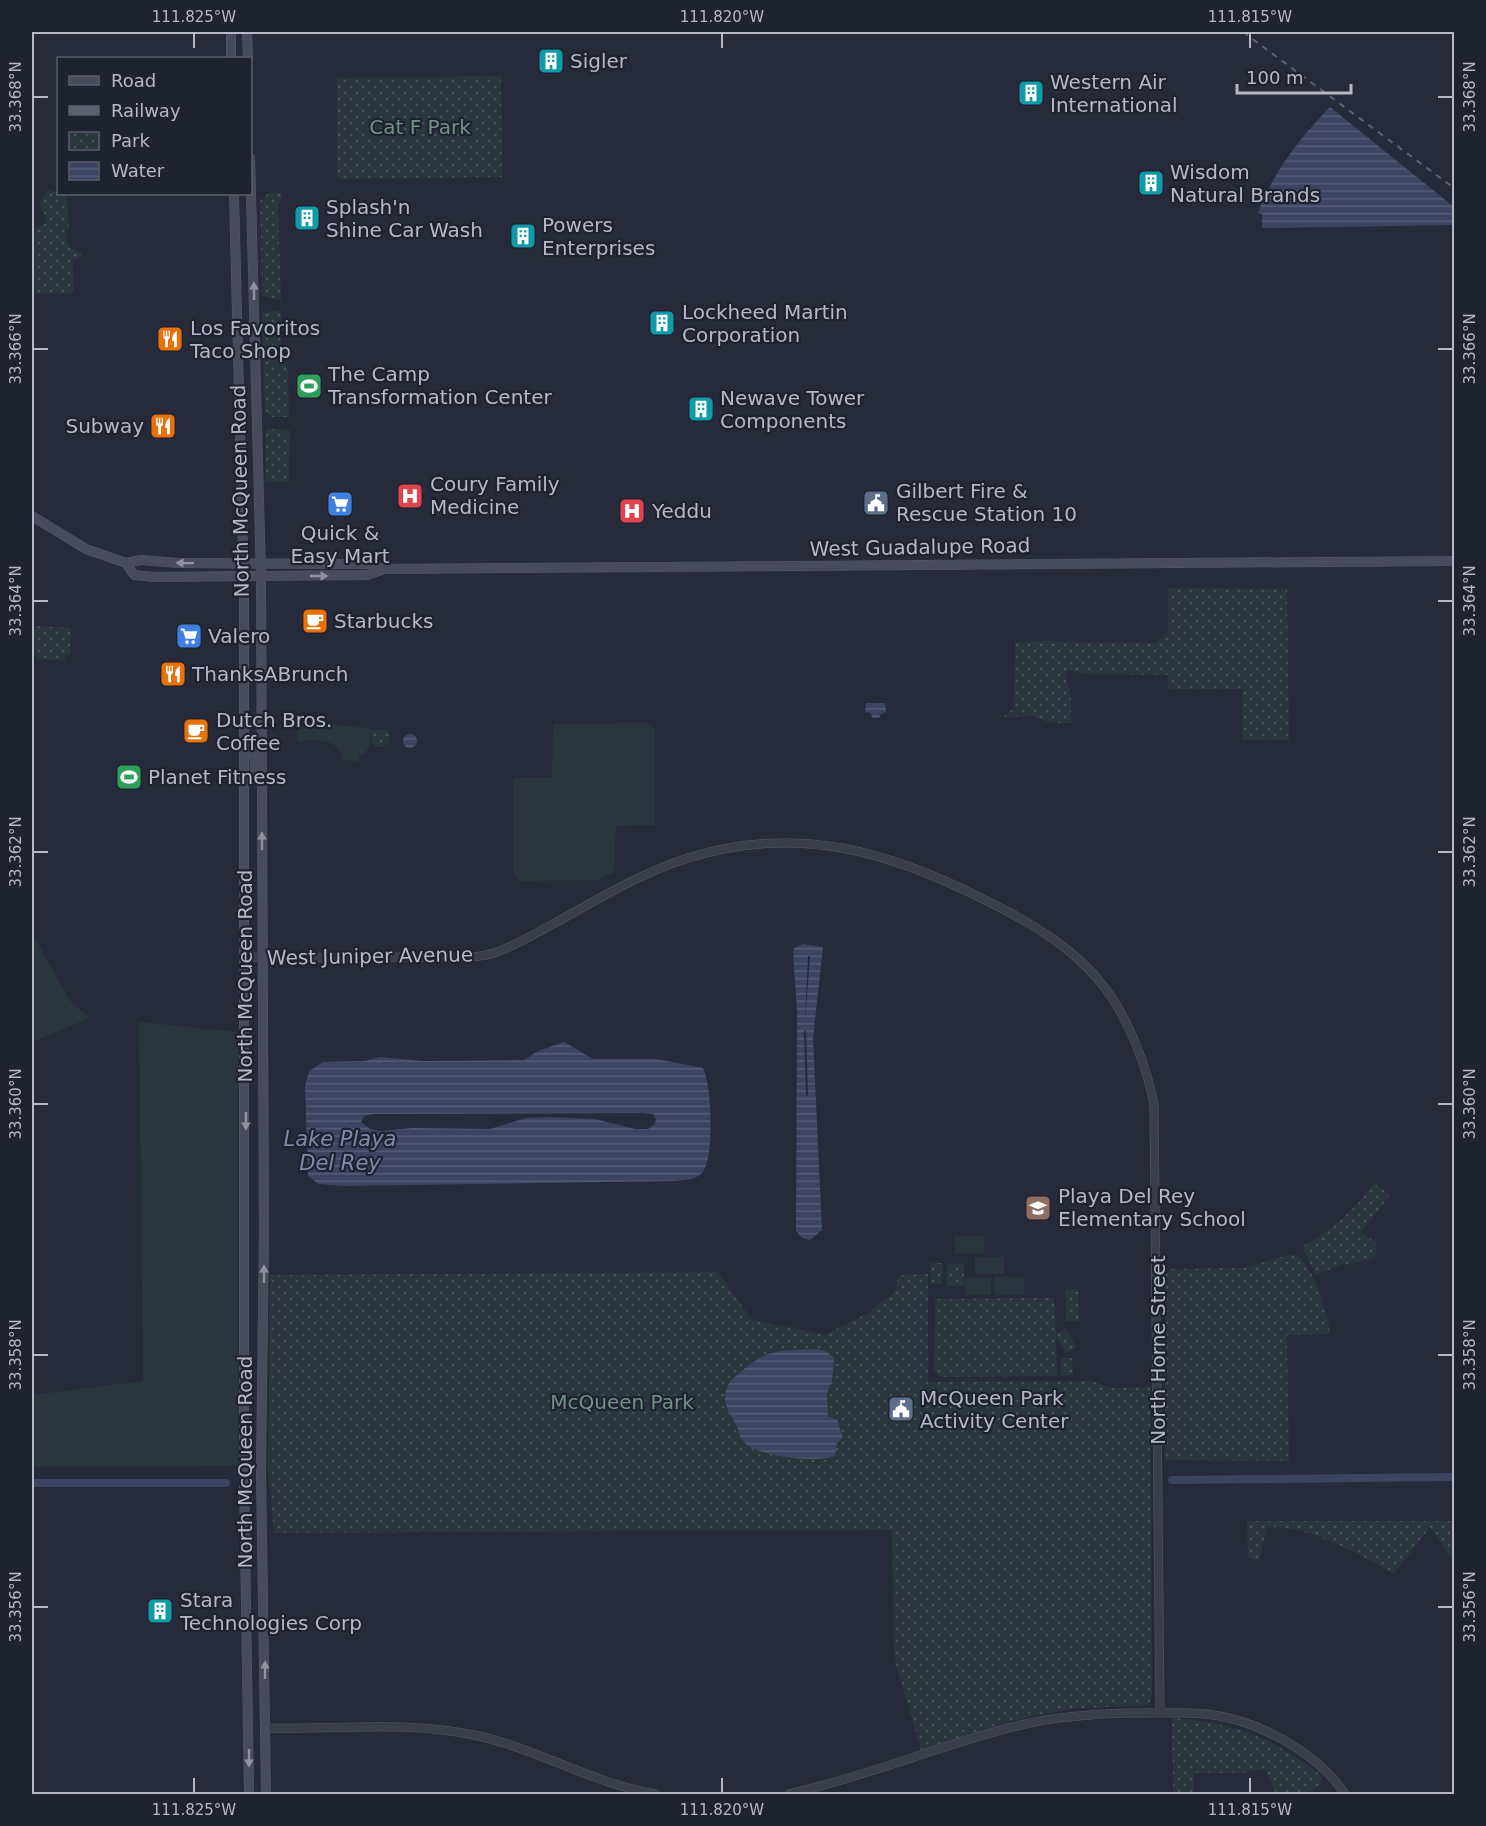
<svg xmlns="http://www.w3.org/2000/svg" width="1486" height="1826" font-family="'DejaVu Sans',sans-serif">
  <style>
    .grass { fill: #29373d }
    .park { fill: url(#park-dots) }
    .water { fill: url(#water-rules); fill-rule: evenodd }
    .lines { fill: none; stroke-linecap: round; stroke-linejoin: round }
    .canal { stroke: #3d4462; stroke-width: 8 }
    .tertiary-casing { stroke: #555866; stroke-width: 9 }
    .secondary-casing { stroke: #555866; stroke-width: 10 }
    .tertiary { stroke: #3a3d4b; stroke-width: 8 }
    .secondary { stroke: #484b5e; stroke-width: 9 }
    .rail { stroke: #5c6072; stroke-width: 2; stroke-dasharray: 6 6; stroke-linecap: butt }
    .oneway { fill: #9092a2 }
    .ticks { fill: none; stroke: #b6b8c7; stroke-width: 2 }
    .labels { text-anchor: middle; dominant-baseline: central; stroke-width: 4.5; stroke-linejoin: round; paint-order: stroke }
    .poi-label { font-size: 20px; fill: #b6b8c7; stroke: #1f2230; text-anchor: start }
    .park-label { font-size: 20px; fill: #6f9581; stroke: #1f2230 }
    .street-label { font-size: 20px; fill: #b6b8c7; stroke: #1f2230 }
    .water-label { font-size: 21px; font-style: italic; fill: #8088ab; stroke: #1f2230 }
    .neatline { fill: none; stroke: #b6b8c7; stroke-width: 2 }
    .ticks-label { font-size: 15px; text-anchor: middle; fill: #b6b8c7 }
  </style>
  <defs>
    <pattern id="park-dots" width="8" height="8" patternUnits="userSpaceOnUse" patternTransform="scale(1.5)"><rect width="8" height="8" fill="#29373d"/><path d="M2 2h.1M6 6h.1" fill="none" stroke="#465258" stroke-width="1.8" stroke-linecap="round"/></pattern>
    <pattern id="water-rules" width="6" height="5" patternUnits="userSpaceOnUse" patternTransform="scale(1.5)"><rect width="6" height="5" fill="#3d4462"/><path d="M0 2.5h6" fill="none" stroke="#575d77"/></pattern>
  </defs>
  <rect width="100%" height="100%" fill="#262a3b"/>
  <g class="grass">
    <path d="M323 723 370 729V745L364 755H359V761L342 760C339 736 315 741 297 741V732L302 725Z"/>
    <polygon points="647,723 655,730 655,825 616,826 614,872 598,880 520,881 513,872 513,778 552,778 553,724"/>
    <polygon points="32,933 70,1001 90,1018 32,1042"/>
    <polygon points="139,1022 238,1032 238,1466 32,1467 32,1395 143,1381"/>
    <rect x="955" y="1236" width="29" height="17"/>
    <rect x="975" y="1257" width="29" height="17"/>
    <polygon points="994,1277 1024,1277 1024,1295 995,1295"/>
    <rect x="965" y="1278" width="26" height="17"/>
  </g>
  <g class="park">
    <polygon points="501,76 502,177 337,179 337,78"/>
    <polygon points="48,190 67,195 69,227 65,232 69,247 82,253 82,257 73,260 74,293 32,294 32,229 44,224 46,220 40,202"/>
    <polygon points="269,193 282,193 281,202 278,204 281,300 262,296 260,201"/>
    <polygon points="281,310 281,364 288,364 289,417 272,417 265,411 262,313"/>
    <polygon points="266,429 290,430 289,482 266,482"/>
    <polygon points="1168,588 1287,589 1289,740 1243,740 1242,689 1168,689 1168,675 1086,674 1068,670 1065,677 1071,694 1071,723 1051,723 1033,716 1003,717 1014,708 1015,643 1033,641 1156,643 1168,633"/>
    <polygon points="33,626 71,628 70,655 65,655 65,660 37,659 37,655 32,655"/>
    <polygon points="371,730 389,730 389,744 385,744 385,747 375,747 375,744 371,744"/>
    <path d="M1374 1183 1390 1195 1361 1233 1376 1242 1375 1259 1341 1265 1316 1275 1302 1247C1332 1230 1354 1211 1374 1183Z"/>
    <path d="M1293 1254C1312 1259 1329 1316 1330 1334L1287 1335 1289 1461 1165 1460V1275L1171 1269 1242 1268Z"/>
    <polygon points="931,1263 943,1263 942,1284 931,1284"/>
    <rect x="947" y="1264" width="17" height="22"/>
    <polygon points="718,1272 752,1320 825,1335 868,1313 894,1293 899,1275 928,1274 928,1382 1092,1381 1110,1388 1150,1387 1152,1695 1149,1705 1069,1709 1019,1719 921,1750 894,1658 892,1530 274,1533 268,1466 270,1275"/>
    <polygon points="1066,1289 1078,1289 1079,1321 1066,1321"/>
    <polygon points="1054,1298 1056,1334 1066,1329 1076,1347 1066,1353 1056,1335 1057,1376 940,1377 934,1370 935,1299"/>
    <polygon points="1061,1358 1072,1358 1073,1375 1061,1375"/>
    <path d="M1247 1521H1454V1558L1452 1559 1430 1527 1394 1574C1360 1554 1307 1525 1267 1527L1259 1561 1248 1558Z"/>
    <path d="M1172 1718C1235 1722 1273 1738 1322 1776V1783L1306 1794H1276L1265 1769 1244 1773H1194V1794H1173Z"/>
  </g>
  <g class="water">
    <path d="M1330 107 1454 207V225L1262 228V214L1258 213C1272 174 1301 136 1330 107Z"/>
    <polygon points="866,703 885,703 886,712 881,714 879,718 872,718 871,713 865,712"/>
    <circle cx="410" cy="741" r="7"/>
    <path d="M803 944 823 947 813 1038 822 1230 810 1240 802 1238 796 1231 797 1012 793 952 794 948ZM808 956H810L805 1023V1022ZM806 1030 808 1095 806 1097 804 1032Z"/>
    <path d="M564 1042 593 1059H657L703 1068C712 1085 714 1154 704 1170 699 1180 684 1180 674 1181L344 1186 318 1184 308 1176 305 1086 309 1071 323 1062 365 1061 380 1057 423 1061 524 1060 538 1051ZM642 1113 653 1114 656 1119 655 1124 648 1129H635L595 1119 548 1117 526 1118 490 1129 412 1128 381 1131 370 1129 361 1122 364 1116 373 1114Z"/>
    <path d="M818 1349 827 1352 834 1358 832 1380 827 1393 828 1417 837 1419 843 1438 837 1443 835 1456C815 1463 764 1457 747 1445 742 1441 740 1435 738 1429 731 1412 718 1403 730 1381 767 1349 770 1351 818 1349Z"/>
  </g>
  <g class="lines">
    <g class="canal">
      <polyline points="1172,1480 1454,1477"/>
      <polyline points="32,1483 226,1483"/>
    </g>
    <defs>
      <g id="tertiary">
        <path d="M246 957C300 958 355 958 409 957 436 957 467 961 494 953 515 946 536 933 555 923 598 899 641 873 688 858 797 824 889 851 987 901 1036 925 1084 954 1114 1001 1134 1033 1146 1067 1154 1103L1160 1713"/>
        <path d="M265 1728C337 1730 408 1720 479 1736 540 1750 594 1784 656 1794"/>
        <path d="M789 1794C869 1776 945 1743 1025 1724 1059 1716 1094 1714 1129 1713 1154 1713 1181 1712 1206 1714 1256 1719 1317 1752 1345 1794"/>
      </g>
      <g id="secondary">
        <polyline points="231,32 231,58"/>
        <polyline points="247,32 248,58"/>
        <polyline points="250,158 261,577 264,1232 261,1472 266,1794"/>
        <polyline points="234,194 244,592 244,1479 249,1794"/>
        <polyline points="32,516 86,549 126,563 141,560 179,563 367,564 385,569 1454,561"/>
        <polyline points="126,563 134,575 155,577 367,575 385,569"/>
        <polyline points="244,747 254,750 255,769 260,779"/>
      </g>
    </defs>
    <use href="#tertiary" class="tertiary-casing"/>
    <use href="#secondary" class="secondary-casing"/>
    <use href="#tertiary" class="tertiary"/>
    <use href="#secondary" class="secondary"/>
    <polyline class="rail" points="1243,32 1454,188"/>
  </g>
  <defs><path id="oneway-solid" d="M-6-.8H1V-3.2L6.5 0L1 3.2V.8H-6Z" transform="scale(1.5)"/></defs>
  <g class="oneway">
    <use href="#oneway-solid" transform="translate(254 291) rotate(-91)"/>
    <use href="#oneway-solid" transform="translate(185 563) rotate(-179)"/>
    <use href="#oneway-solid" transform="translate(319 576)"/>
    <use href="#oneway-solid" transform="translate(262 841) rotate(-90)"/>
    <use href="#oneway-solid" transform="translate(246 1121) rotate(90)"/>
    <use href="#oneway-solid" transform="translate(264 1274) rotate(-90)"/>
    <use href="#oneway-solid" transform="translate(265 1670) rotate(-90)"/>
    <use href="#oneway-solid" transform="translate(249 1758) rotate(90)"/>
  </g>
  <path class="ticks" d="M194 33V48M722 33V48M1250 33V48M33 97H48M1438 97H1453M33 349H48M1438 349H1453M33 601H48M1438 601H1453M33 852H48M1438 852H1453M33 1104H48M1438 1104H1453M33 1355H48M1438 1355H1453M33 1607H48M1438 1607H1453M194 1778V1793M722 1778V1793M1250 1778V1793"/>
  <defs>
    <symbol id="building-square" viewBox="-11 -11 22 22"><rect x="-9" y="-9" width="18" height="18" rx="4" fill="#0f9aa8" stroke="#1f2230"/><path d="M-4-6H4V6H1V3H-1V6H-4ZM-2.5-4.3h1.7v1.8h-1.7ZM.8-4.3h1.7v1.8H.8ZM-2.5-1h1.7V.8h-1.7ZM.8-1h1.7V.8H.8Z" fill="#fff"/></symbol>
    <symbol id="restaurant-square" viewBox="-11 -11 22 22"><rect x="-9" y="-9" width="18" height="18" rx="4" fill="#e8710a" stroke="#1f2230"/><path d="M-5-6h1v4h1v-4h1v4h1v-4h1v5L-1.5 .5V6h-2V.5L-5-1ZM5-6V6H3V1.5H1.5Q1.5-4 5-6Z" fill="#fff"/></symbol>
    <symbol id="stadium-square" viewBox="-11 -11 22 22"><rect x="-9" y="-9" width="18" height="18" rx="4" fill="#2e9e5b" stroke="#1f2230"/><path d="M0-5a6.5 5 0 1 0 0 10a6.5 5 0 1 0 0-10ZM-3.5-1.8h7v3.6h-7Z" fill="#fff"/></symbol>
    <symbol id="hospital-square" viewBox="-11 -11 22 22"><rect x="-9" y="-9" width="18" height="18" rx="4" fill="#e0444e" stroke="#1f2230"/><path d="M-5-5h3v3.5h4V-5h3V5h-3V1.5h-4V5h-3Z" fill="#fff"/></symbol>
    <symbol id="civic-square" viewBox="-11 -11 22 22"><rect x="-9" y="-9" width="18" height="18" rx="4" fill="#5c6f8a" stroke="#1f2230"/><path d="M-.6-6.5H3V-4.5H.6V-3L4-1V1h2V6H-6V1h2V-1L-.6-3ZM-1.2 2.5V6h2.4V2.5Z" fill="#fff"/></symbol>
    <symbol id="supermarket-square" viewBox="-11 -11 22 22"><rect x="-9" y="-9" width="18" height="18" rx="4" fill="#3f7fe0" stroke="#1f2230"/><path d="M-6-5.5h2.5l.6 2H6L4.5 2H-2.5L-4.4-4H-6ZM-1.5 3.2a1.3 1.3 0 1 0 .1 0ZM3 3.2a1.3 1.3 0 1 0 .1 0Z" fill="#fff"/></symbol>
    <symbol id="cafe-square" viewBox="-11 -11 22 22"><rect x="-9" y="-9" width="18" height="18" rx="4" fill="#e8710a" stroke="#1f2230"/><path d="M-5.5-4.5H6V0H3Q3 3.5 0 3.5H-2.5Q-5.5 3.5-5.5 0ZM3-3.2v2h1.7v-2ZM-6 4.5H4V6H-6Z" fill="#fff"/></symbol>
    <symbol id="school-square" viewBox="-11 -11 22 22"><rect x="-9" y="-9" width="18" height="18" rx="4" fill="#8d6e63" stroke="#1f2230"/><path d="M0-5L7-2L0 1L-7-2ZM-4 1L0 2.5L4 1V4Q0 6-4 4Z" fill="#fff"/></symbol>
  </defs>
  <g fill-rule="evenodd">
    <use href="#building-square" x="536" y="46" width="30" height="30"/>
    <use href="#building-square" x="1016" y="78" width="30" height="30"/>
    <use href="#building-square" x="1136" y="168" width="30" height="30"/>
    <use href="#building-square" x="292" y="203" width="30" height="30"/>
    <use href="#building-square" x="508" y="221" width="30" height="30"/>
    <use href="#building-square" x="647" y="308" width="30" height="30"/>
    <use href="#restaurant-square" x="155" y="324" width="30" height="30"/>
    <use href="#stadium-square" x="294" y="371" width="30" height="30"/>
    <use href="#building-square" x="686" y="394" width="30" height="30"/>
    <use href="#restaurant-square" x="148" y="411" width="30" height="30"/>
    <use href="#hospital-square" x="395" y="481" width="30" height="30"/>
    <use href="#civic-square" x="861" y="488" width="30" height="30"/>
    <use href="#supermarket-square" x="325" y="489" width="30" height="30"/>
    <use href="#hospital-square" x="617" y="496" width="30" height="30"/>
    <use href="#cafe-square" x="300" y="606" width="30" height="30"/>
    <use href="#supermarket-square" x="174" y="621" width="30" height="30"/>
    <use href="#restaurant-square" x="158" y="659" width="30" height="30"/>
    <use href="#cafe-square" x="181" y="716" width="30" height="30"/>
    <use href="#stadium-square" x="114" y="762" width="30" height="30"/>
    <use href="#school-square" x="1023" y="1193" width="30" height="30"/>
    <use href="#civic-square" x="886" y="1394" width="30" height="30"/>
    <use href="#building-square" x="145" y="1596" width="30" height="30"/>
  </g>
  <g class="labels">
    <g class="poi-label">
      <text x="570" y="61">Sigler</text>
      <text x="1050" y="82">Western Air<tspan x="1050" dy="23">International</tspan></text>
      <text x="1170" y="172">Wisdom<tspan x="1170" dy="23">Natural Brands</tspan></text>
      <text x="326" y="207">Splash'n<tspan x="326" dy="23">Shine Car Wash</tspan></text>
      <text x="542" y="225">Powers<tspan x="542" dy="23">Enterprises</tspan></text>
      <text x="682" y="312">Lockheed Martin<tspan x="682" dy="23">Corporation</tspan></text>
      <text x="190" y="328">Los Favoritos<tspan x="190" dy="23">Taco Shop</tspan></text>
      <text x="328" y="374">The Camp<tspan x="328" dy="23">Transformation Center</tspan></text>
      <text x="720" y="398">Newave Tower<tspan x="720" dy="23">Components</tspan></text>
      <text x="144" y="426" text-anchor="end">Subway</text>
      <text x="430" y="484">Coury Family<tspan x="430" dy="23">Medicine</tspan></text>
      <text x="896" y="491">Gilbert Fire &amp;<tspan x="896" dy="23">Rescue Station 10</tspan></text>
      <text x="652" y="511">Yeddu</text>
      <text x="340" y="533" text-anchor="middle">Quick &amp;<tspan x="340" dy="23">Easy Mart</tspan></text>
      <text x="334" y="621">Starbucks</text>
      <text x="208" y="636">Valero</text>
      <text x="192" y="674">ThanksABrunch</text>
      <text x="216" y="720">Dutch Bros.<tspan x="216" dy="23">Coffee</tspan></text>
      <text x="148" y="777">Planet Fitness</text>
      <text x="1058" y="1196">Playa Del Rey<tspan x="1058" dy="23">Elementary School</tspan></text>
      <text x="920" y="1398">McQueen Park<tspan x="920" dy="23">Activity Center</tspan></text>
      <text x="180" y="1600">Stara<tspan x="180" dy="23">Technologies Corp</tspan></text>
    </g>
    <g class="park-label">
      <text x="420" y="127">Cat F Park</text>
      <text x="622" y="1402">McQueen Park</text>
    </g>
    <g class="street-label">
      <text transform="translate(240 491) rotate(-91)">North McQueen Road</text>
      <text transform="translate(920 547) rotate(-1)">West Guadalupe Road</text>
      <text transform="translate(370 956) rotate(-1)">West Juniper Avenue</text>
      <text transform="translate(245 976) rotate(-90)">North McQueen Road</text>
      <text transform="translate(1158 1350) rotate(-90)">North Horne Street</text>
      <text transform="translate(245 1462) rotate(-90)">North McQueen Road</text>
    </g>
    <g class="water-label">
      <text x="340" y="1139">Lake Playa<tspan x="340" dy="24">Del Rey</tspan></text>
    </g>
  </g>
  <rect width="1486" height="1826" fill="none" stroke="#1f2230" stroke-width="66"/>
  <rect x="57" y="57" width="195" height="138" fill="#1f2230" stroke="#5b5e6c" stroke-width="1.5"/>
  <rect x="69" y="76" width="30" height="9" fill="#484b5e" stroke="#5b5e6c" stroke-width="1.5"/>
  <text x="111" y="87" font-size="18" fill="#b6b8c7">Road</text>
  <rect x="69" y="106" width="30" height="9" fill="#5c6072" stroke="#5b5e6c" stroke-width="1.5"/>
  <text x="111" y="117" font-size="18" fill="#b6b8c7">Railway</text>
  <rect x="69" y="132" width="30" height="18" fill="url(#park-dots)" stroke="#5b5e6c" stroke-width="1.5"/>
  <text x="111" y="147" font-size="18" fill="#b6b8c7">Park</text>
  <rect x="69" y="162" width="30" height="18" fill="url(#water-rules)" stroke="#5b5e6c" stroke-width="1.5"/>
  <text x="111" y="177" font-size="18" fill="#b6b8c7">Water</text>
  <path d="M1237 84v9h114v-9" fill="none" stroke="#b6b8c7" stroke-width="3"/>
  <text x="1246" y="84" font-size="18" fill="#b6b8c7" stroke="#1f2230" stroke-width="4.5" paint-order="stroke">100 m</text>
  <rect x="33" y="33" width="1420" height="1760" class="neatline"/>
  <g class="ticks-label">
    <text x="194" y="22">111.825°W</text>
    <text x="722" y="22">111.820°W</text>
    <text x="1250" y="22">111.815°W</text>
    <text transform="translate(16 97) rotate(-90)" y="5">33.368°N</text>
    <text transform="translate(1470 97) rotate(-90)" y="5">33.368°N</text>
    <text transform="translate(16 349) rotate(-90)" y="5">33.366°N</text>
    <text transform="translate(1470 349) rotate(-90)" y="5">33.366°N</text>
    <text transform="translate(16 601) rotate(-90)" y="5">33.364°N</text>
    <text transform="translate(1470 601) rotate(-90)" y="5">33.364°N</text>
    <text transform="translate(16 852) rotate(-90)" y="5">33.362°N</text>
    <text transform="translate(1470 852) rotate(-90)" y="5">33.362°N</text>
    <text transform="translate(16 1104) rotate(-90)" y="5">33.360°N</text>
    <text transform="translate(1470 1104) rotate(-90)" y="5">33.360°N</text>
    <text transform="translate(16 1355) rotate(-90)" y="5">33.358°N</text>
    <text transform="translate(1470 1355) rotate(-90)" y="5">33.358°N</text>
    <text transform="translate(16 1607) rotate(-90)" y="5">33.356°N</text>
    <text transform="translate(1470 1607) rotate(-90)" y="5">33.356°N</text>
    <text x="194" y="1815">111.825°W</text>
    <text x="722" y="1815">111.820°W</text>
    <text x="1250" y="1815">111.815°W</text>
  </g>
</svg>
